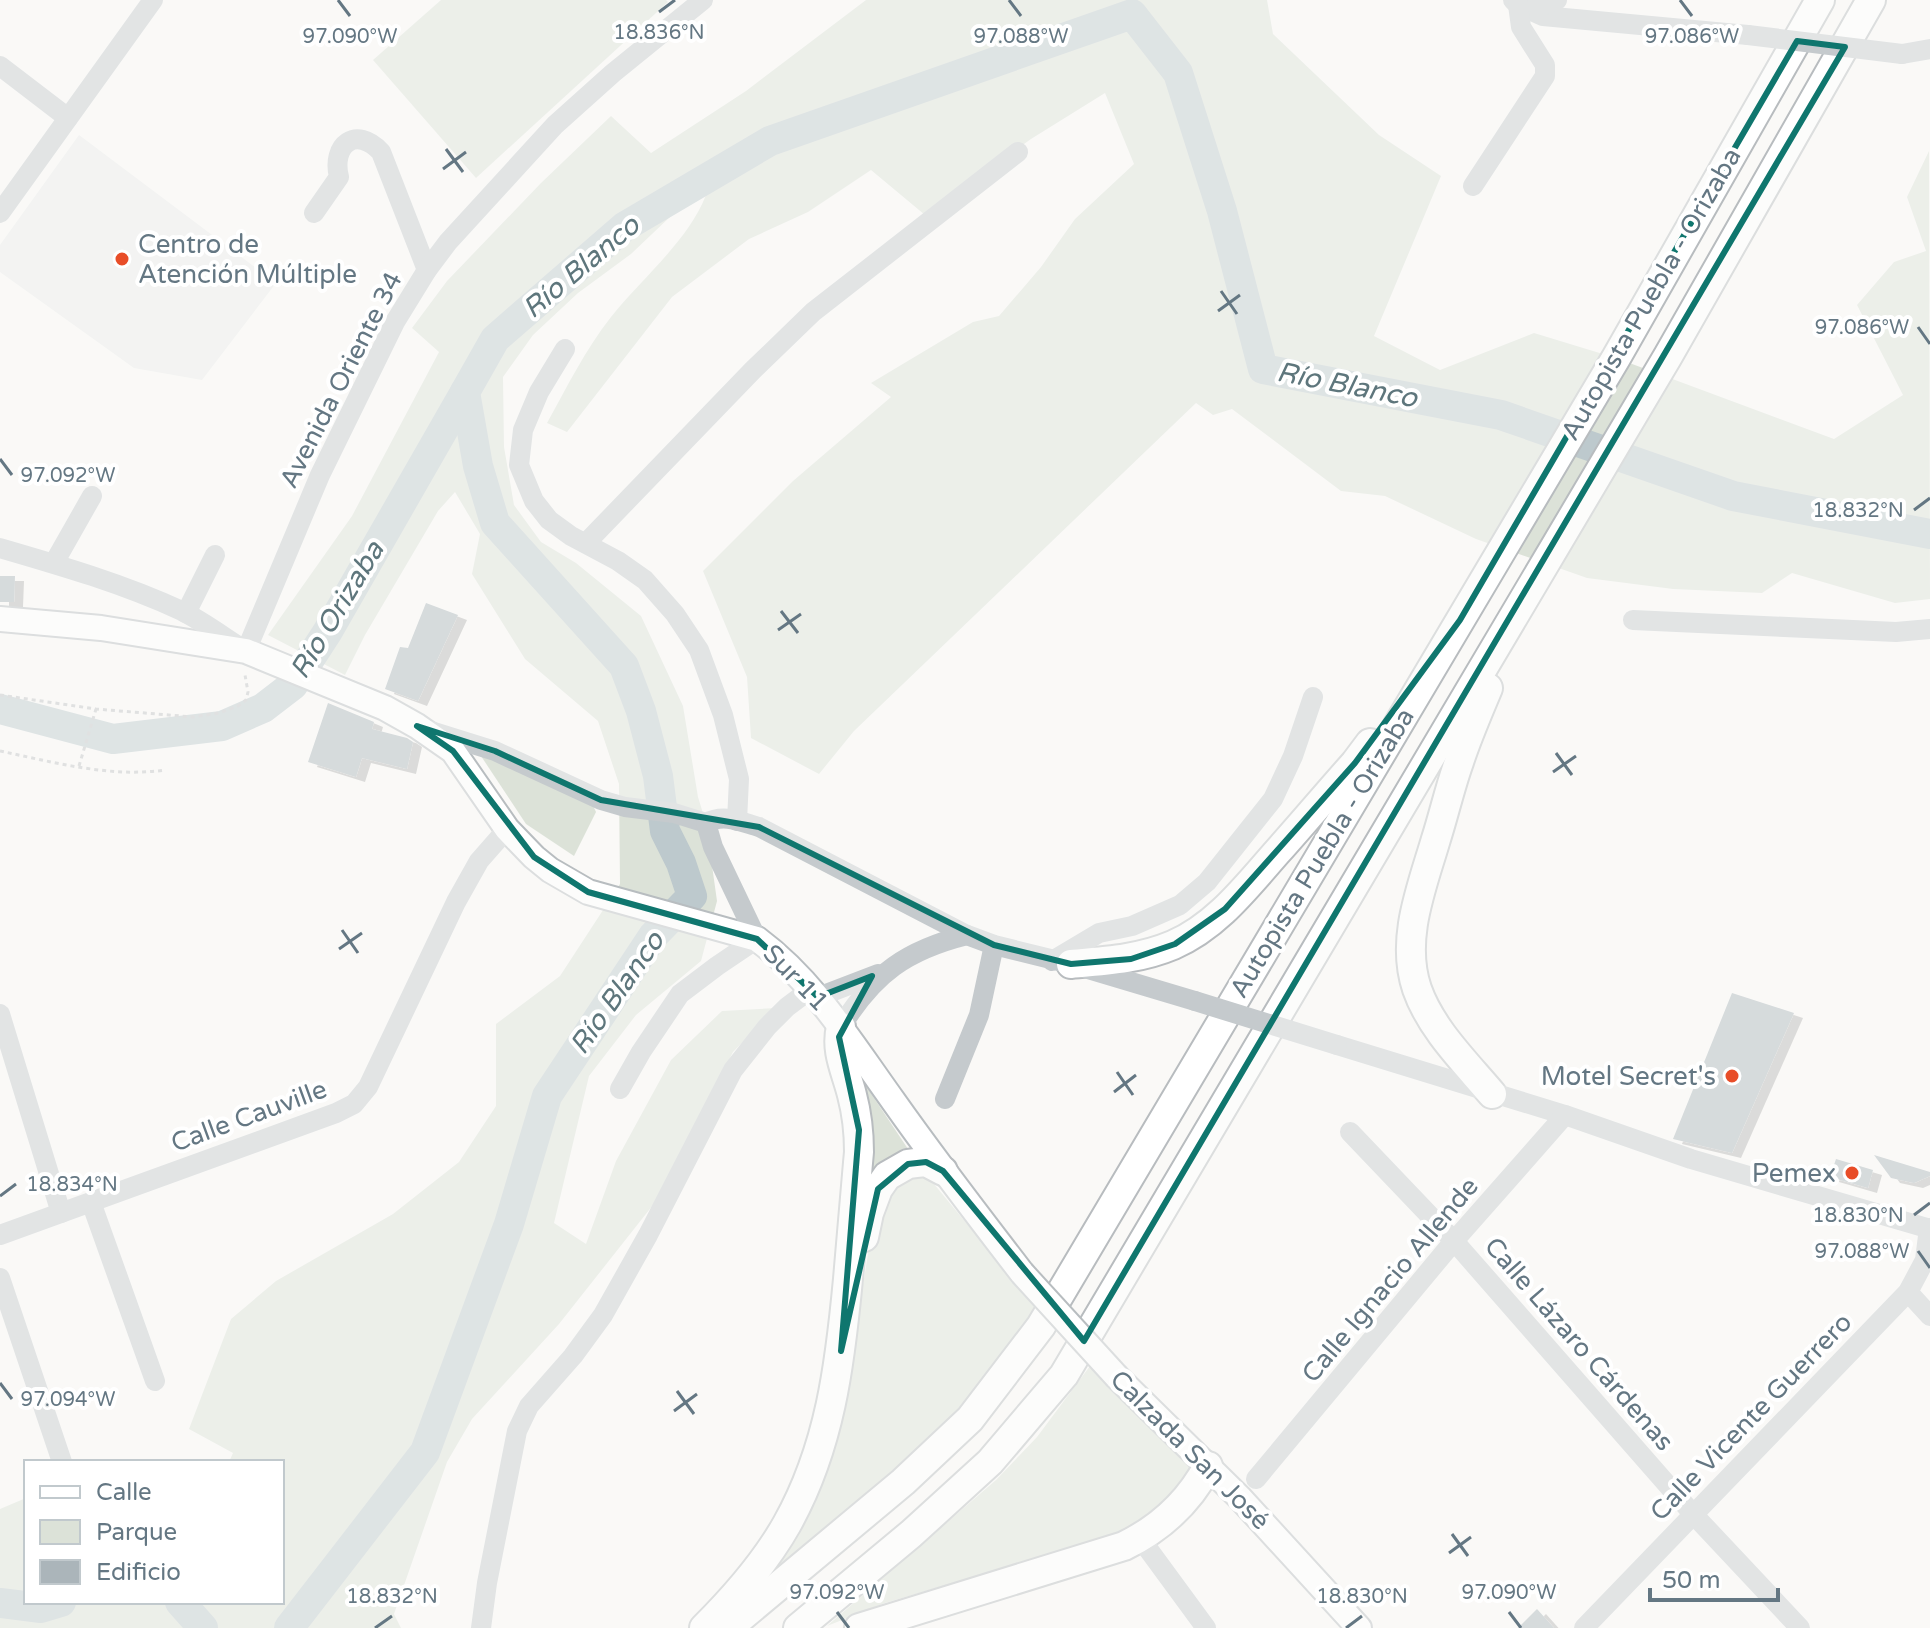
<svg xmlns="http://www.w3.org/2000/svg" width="1930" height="1628" font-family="'Varela Round',sans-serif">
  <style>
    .built { fill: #eaebea }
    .green { fill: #dce2d8 }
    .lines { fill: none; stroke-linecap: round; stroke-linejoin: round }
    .river { stroke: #bdc9cd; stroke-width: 30 }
    .building { fill: #abb5ba; filter: url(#shadow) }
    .major-casing { stroke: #b8bdc0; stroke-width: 28 }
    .highway-casing { stroke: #b8bcbf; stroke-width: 32 }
    .path { stroke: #c1c3c5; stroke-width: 3; stroke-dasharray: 4 4; stroke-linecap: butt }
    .minor { stroke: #c5cacd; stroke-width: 20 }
    .major { stroke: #fff; stroke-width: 24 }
    .highway { stroke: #fff; stroke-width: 28 }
    .major-bridge-casing { stroke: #b8bdc0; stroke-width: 28; stroke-linecap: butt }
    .minor-bridge { stroke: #c5cacd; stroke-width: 20 }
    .major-bridge { stroke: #fff; stroke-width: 24 }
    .marked { fill: none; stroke: #0f766e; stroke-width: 6; stroke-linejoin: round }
    .ticks { fill: none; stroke: #647783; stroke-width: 3 }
    .poi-dot { fill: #e84d28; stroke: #fff; stroke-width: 3 }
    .labels { text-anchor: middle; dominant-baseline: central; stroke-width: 8; stroke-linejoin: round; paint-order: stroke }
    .poi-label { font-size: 26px; fill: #647783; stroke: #fff; text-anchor: end }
    .street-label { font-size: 26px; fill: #647783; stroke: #fff }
    .water-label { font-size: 28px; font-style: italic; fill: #5e767c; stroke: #fff }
    .ticks-label { font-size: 20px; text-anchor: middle; fill: #647783; stroke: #fff; stroke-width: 8; stroke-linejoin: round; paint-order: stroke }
  </style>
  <defs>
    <filter id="shadow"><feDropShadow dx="9" dy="5" stdDeviation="0" flood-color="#0004"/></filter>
  </defs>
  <rect width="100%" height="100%" fill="#faf9f7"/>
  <polygon class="built" points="79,135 276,283 202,380 134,368 0,272 0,245"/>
  <g class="green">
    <polygon points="441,0 666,0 668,2 476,178 373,60"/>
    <path d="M866 0H1267L1273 34 1379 135 1441 176 1374 336 1440 370 1534 333 1616 358 1834 439 1903 395 1857 305 1894 262 1926 251 1907 197 1929 151 1930 599 1895 603 1792 573 1762 593 1673 589 1587 578 1476 539 1385 496 1341 491 1232 409 1213 415 1196 403 854 731 819 774 751 738 747 677 703 571 793 481 891 397 871 383 973 322 999 316 1041 267 1075 219 1134 164 1105 93 1031 139 925 215 871 170 808 212 749 239 672 297 567 432 547 423C567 387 585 350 611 317 643 277 688 241 706 195L671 216 631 254 578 293 533 335 503 377 504 447 514 505 541 542 576 563 641 616 683 706 698 797 706 823 717 901 701 961 636 1015 589 1076 554 1223 586 1244 616 1161 671 1060 722 1011 776 1008 733 1052 653 1205 559 1324 472 1419 447 1462 394 1614 401 1628H0V1509L26 1498V1602H282V1462H229L233 1453 189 1429 231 1319 276 1281 393 1214 459 1162 496 1106V1024L560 976 620 884 619 784 598 721 525 659 472 574 480 534 455 492 438 511 365 635 345 675 268 635 352 516 439 352 412 328 447 281 541 183 611 116 651 153 746 91Z"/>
    <polygon points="479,753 590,799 596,812 574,856 526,824"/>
    <polygon points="850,1062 908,1149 890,1156 873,1174 864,1201"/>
    <polygon points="917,1171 929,1178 1039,1311 934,1439 743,1601 846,1390 868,1254 880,1201 892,1182"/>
    <path d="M1090 1366 1182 1458 1191 1470C1178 1499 1149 1517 1122 1533L885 1603 827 1626 996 1480 1037 1437Z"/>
  </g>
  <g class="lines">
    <g class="river">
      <polyline points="0,709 113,739 222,726 263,708 293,685 328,631 465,392"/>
      <polyline points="180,1602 203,1628"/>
      <polyline points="0,1603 41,1608 61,1602"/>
      <polyline points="289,1628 425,1452 509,1224 547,1096 653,936 692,896 681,863 665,831 658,776 641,711 624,666 495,523 478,466 465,392 495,339 624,227 770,141 1132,14 1178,73 1222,211 1263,369 1501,415 1733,496 1930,534"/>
    </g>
  </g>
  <g class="building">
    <polygon points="0,576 15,576 14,602 0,602"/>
    <polygon points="426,603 458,615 418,701 385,689 400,647 408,648"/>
    <polygon points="328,703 374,722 372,729 407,738 413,742 407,769 362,758 356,777 308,762"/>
    <polygon points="1732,993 1794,1013 1732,1153 1673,1139"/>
    <polygon points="1874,1155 1930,1172 1930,1176 1914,1183 1891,1178"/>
    <polygon points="1836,1159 1873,1170 1868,1188 1830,1177"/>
    <polygon points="1537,1609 1554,1628 1518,1628"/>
  </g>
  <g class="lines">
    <defs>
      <g id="major">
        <path d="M0 619 101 628 246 651 385 708 417 726 453 751 507 829 534 857 550 870 588 892 757 939C815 982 852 1044 894 1102 935 1160 978 1216 1022 1273"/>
        <polyline points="1117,1377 1240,1498 1359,1628"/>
      </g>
      <g id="highway">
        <path d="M1488 688C1478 712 1467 737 1459 762 1450 787 1444 814 1436 839 1422 887 1400 939 1417 989 1431 1029 1465 1062 1492 1094"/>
        <path d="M1071 964C1106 961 1140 959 1173 945 1217 926 1247 886 1278 851 1304 822 1329 792 1355 763L1370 743"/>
        <polyline points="864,1237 869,1213 878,1189 887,1176 908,1164 916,1163 926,1162 943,1171"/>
        <path d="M704 1628C735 1597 765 1563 787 1524 830 1447 840 1365 848 1279 852 1236 855 1194 859 1152 859 1132 857 1114 852 1095 846 1071 835 1051 841 1027"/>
        <polyline points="728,1628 903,1482 970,1419 1041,1326 1616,358 1820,0"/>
        <polyline points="798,1628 911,1534 990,1462 1064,1375 1668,356 1871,0"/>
        <path d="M859 1628 1124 1546C1161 1528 1189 1502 1208 1466"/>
      </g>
    </defs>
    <use href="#major" class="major-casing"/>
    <use href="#highway" class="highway-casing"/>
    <g class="path">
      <polyline points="0,695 96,709 193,717 219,713 238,706 246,700 248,692 245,675"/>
      <path d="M0 751C53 762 110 778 165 770"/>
      <polyline points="79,766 96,709"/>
    </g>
    <g class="minor">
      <polyline points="1513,0 1518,5 1543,16 1748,35"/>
      <polyline points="1530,10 1557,0"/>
      <polyline points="1902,54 1930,49"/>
      <polyline points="0,66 68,118"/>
      <polyline points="1473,186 1545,76 1545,65 1521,27 1518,5"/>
      <polyline points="0,213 153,0"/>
      <path d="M314 213 339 177C331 145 356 125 381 152L427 270"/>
      <polyline points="565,349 539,392 523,430 519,465 534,501 549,520 571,536 618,561 645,580 675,614 699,650 723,715 739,779 737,821"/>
      <polyline points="586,543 753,370 813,312 1018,152"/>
      <path d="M0 548C62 566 124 584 182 611 204 622 225 638 246 651L320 475 395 322 427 270 448 242 555 125 613 73 703 0"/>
      <polyline points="54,563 92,496"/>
      <polyline points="186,613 215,555"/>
      <polyline points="1633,620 1896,632 1930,629"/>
      <polyline points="431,731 495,751 601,800 625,807 674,813 706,823"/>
      <path d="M706 823C724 813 741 822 759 827L967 935 994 945 1071 964 1195 1001"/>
      <polyline points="1052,961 1099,933 1132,926 1180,905 1207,882 1273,799 1293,756 1313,697"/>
      <polyline points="818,997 878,974"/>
      <polyline points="0,1014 61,1213"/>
      <path d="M841 1027C874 973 907 950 967 935"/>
      <polyline points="1337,1045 1565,1115 1691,1159 1930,1229"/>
      <polyline points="620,1089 641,1052 680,994 717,966 757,939 713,847 706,823"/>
      <polyline points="945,1099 979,1015 994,945"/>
      <polyline points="1350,1132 1454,1241 1693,1514 1800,1628"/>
      <polyline points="91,1202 155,1381"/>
      <polyline points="0,1235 336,1113 354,1104 368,1087 456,902 479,861 507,829"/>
      <polyline points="0,1278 62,1462"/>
      <polyline points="1908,1292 1930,1316"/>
      <polyline points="1256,1479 1454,1241 1565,1115"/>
      <polyline points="1140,1538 1206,1628"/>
      <polyline points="481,1628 487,1583 517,1431 529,1406 573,1356 603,1315 648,1235 733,1070 767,1027 787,1007 811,989"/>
      <polyline points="1584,1628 1908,1292 1925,1260 1929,1228"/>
    </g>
    <use href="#major" class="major"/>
    <use href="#highway" class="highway"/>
    <defs>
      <polyline id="major-bridge" points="1022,1273 1117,1377"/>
    </defs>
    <use href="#major-bridge" class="major-bridge-casing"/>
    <g class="minor-bridge">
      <polyline points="1748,35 1902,54"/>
      <polyline points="1195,1001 1337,1045"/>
    </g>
    <use href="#major-bridge" class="major-bridge"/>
  </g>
  <path d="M0 0H1930V1628H0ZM1797 41 1845 47 1084 1341 943 1171 926 1162 908 1164 878 1189 841 1351 859 1130 839 1037 872 976 818 997 757 939 588 892 534 857 453 751 417 726 495 751 601 800 759 827 994 945 1071 964 1131 959 1175 944 1225 909 1355 763 1460 620Z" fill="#faf9f7" fill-opacity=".55" fill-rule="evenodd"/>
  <path class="marked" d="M1797 41 1845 47 1084 1341 943 1171 926 1162 908 1164 878 1189 841 1351 859 1130 839 1037 872 976 818 997 757 939 588 892 534 857 453 751 417 726 495 751 601 800 759 827 994 945 1071 964 1131 959 1175 944 1225 909 1355 763 1460 620Z"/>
  <path class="ticks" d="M338 0 350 16M1009 0 1021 16M1680 0 1692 16M659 12 675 0M446 149 463 172M443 169 466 152M1221 291 1237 314M1218 311 1240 295M1918 327 1930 344M0 459 12 475M1914 510 1930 498M781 611 798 633M778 630 801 614M1556 753 1572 775M1553 772 1576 756M342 930 358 953M339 949 362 933M1117 1072 1133 1095M1114 1092 1136 1075M0 1196 16 1184M1914 1215 1930 1203M1918 1251 1930 1268M0 1383 12 1399M677 1391 694 1414M674 1411 697 1394M1452 1534 1468 1556M1449 1553 1471 1537M837 1612 849 1628M1509 1612 1521 1628M375 1628 392 1616M1346 1628 1362 1616"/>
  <g class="poi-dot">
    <circle cx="122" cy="259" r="8"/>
    <circle cx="1732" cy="1076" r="8"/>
    <circle cx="1852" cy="1173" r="8"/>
  </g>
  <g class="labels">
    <g class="poi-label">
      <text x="138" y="244" text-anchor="start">Centro de<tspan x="138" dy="30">Atención Múltiple</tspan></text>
      <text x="1716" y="1076">Motel Secret's</text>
      <text x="1836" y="1173">Pemex</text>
    </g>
    <g class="street-label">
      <text transform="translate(1651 294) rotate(-60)">Autopista Puebla - Orizaba</text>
      <text transform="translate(341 380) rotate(-63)">Avenida Oriente 34</text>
      <text transform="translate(1322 853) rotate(-59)">Autopista Puebla - Orizaba</text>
      <text transform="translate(796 978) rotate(46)">Sur 11</text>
      <text transform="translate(249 1116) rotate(-20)">Calle Cauville</text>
      <text transform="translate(1390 1280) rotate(-50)">Calle Ignacio Allende</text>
      <text transform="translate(1579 1344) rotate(49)">Calle Lázaro Cárdenas</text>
      <text transform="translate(1751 1417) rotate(-46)">Calle Vicente Guerrero</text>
      <text transform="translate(1190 1450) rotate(45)">Calzada San José</text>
    </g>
    <g class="water-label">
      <text transform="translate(581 267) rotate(-40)">Río Blanco</text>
      <text transform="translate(1347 385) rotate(11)">Río Blanco</text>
      <text transform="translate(337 610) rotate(-59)">Río Orizaba</text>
      <text transform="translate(617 993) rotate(-55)">Río Blanco</text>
    </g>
  </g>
  <g class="ticks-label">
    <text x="659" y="39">18.836°N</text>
    <text x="350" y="43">97.090°W</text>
    <text x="1021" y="43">97.088°W</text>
    <text x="1692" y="43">97.086°W</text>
    <text x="1862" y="334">97.086°W</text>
    <text x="68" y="482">97.092°W</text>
    <text x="1858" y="517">18.832°N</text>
    <text x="72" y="1191">18.834°N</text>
    <text x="1858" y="1222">18.830°N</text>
    <text x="1862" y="1258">97.088°W</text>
    <text x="68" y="1406">97.094°W</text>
    <text x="837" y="1599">97.092°W</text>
    <text x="1509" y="1599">97.090°W</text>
    <text x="392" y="1603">18.832°N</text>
    <text x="1362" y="1603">18.830°N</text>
  </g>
  <rect x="24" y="1460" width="260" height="144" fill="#ffffff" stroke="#c1c9cd" stroke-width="2"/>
  <rect x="40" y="1486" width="40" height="12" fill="#ffffff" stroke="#c1c9cd" stroke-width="2"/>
  <text x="96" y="1500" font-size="24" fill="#647783">Calle</text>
  <rect x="40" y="1520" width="40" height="24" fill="#dce2d8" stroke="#c1c9cd" stroke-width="2"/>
  <text x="96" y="1540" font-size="24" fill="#647783">Parque</text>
  <rect x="40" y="1560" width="40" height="24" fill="#abb5ba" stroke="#c1c9cd" stroke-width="2"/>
  <text x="96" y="1580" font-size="24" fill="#647783">Edificio</text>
  <path d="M1650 1588v12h128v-12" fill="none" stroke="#647783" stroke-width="4"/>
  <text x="1662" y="1588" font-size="24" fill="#647783" stroke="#ffffff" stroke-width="6" paint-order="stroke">50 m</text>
</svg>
